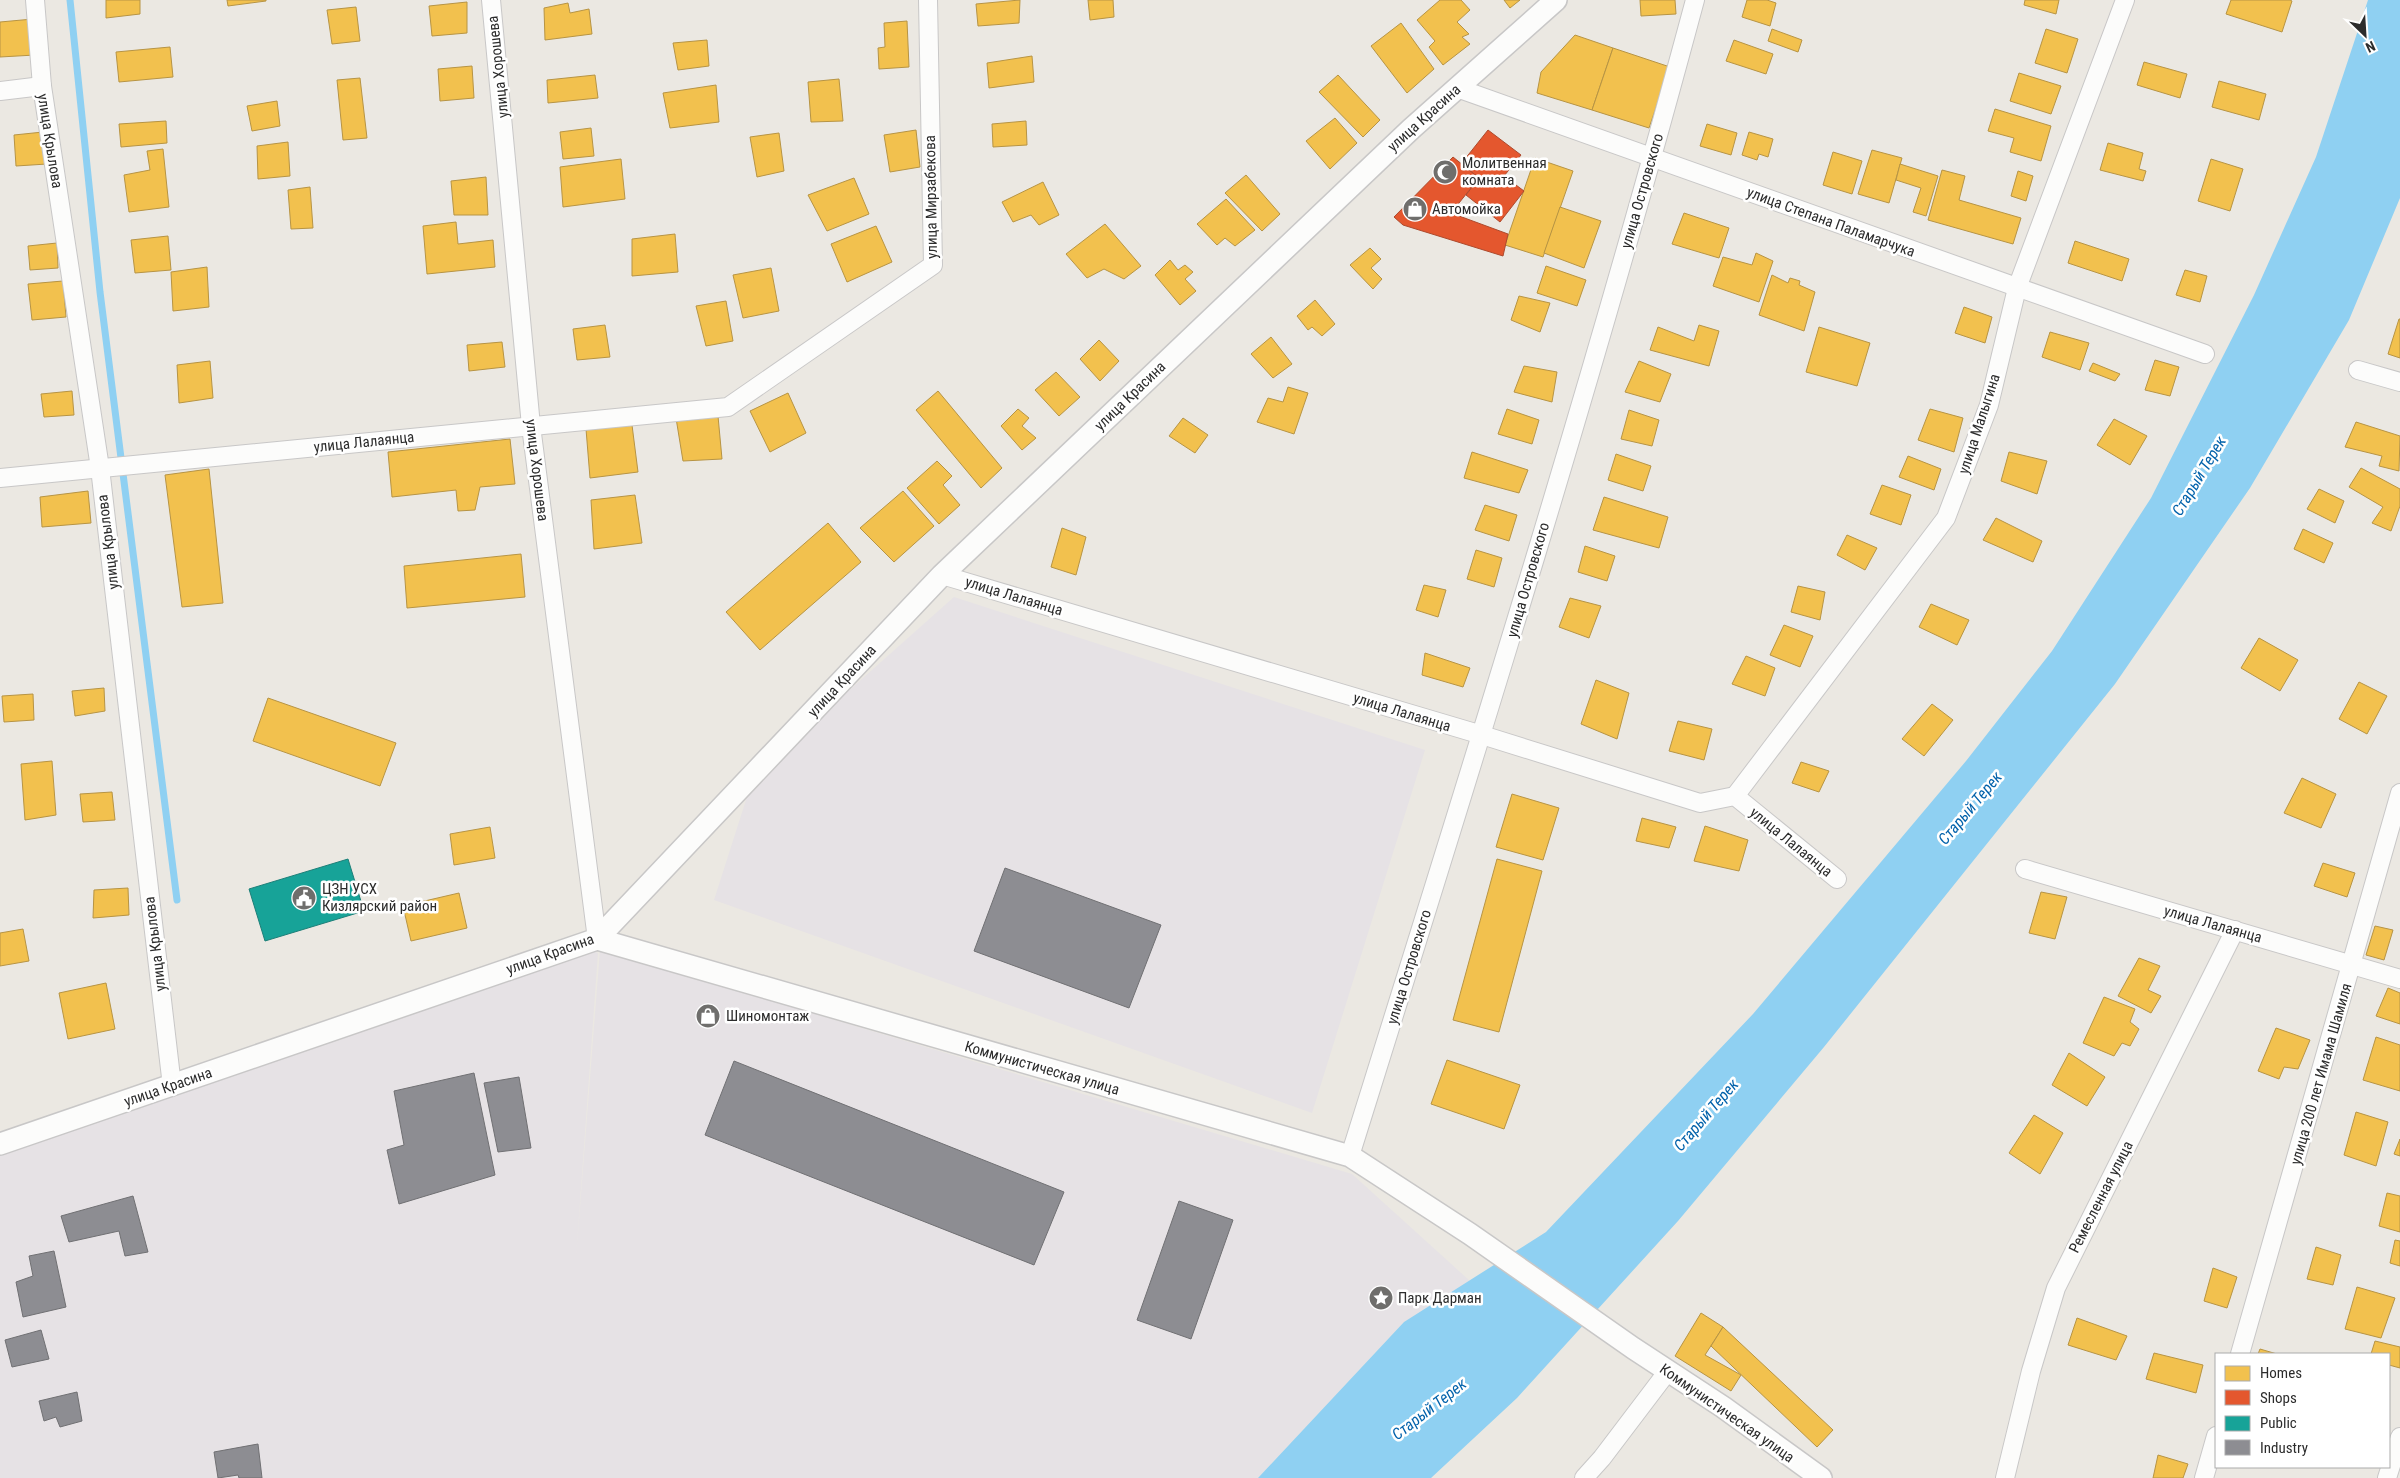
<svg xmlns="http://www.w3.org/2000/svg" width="2400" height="1478" font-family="'Roboto Condensed',sans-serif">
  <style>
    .industrial { fill: #e6e2e5 }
    .water { fill: #8fd0f2 }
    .homes { fill: #f2c14e; stroke: #b79444 }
    .shops { fill: #e4572e; stroke: #ad4a2d }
    .public { fill: #17a398; stroke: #1d7f78 }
    .industry { fill: #8d8d92; stroke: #707073 }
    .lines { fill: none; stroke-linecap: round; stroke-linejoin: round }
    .stream { stroke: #8fd0f2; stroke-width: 7 }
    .minor-casing { stroke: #c8c7c7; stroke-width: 20 }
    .tertiary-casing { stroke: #c8c7c7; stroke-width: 24 }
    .minor { stroke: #fcfcfb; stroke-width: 18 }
    .tertiary { stroke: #fcfcfb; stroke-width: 21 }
    .labels { text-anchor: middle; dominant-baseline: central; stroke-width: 5; stroke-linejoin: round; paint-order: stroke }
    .street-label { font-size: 15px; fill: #2c2c2c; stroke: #fff }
    .poi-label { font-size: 15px; fill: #2c2c2c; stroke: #fff; text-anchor: start }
    .water-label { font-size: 16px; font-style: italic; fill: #0262ab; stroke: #fff }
  </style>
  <rect width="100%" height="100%" fill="#ebe8e2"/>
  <g class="industrial">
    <polygon points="954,597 1425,750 1312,1113 714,900 754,775"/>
    <polygon points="581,946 598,953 576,1258 600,950 1352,1174 1470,1281 1404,1322 1258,1478 0,1478 0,1143"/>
  </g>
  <polygon class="water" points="2368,0 2400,0 2400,198 2349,320 2250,488 2115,684 1824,1047 1678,1221 1517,1398 1431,1478 1258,1478 1404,1322 1546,1232 1753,1014 1966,761 2052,651 2151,498 2254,295 2316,157"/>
  <g class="homes">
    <polygon points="106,0 140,0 140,14 106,18"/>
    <polygon points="227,0 266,0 266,1 228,6"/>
    <polygon points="1020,0 1019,23 978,26 976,4"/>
    <polygon points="1088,0 1113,0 1114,17 1090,20"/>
    <polygon points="1440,0 1461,0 1470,10 1457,22 1469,34 1462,37 1470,44 1443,65 1429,47 1435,41 1417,20"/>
    <polygon points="1504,0 1520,0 1510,8"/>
    <polygon points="1640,0 1675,0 1676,14 1641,16"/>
    <polygon points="1747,0 1767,0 1776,3 1770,26 1742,17"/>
    <polygon points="2025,0 2059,0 2056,14 2024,5"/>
    <polygon points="2231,0 2290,0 2292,1 2282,32 2226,14"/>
    <polygon points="467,2 467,33 432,36 429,6"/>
    <polygon points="568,3 570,13 589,9 592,34 545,40 544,8"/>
    <polygon points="356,7 360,41 332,44 327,10"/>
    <polygon points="33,19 35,55 0,57 0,22"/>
    <polygon points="907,21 909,67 879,69 878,48 885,47 884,23"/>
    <polygon points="1401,23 1434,69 1407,93 1371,46"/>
    <polygon points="1772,29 1802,40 1798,52 1768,41"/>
    <polygon points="2046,29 2078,39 2067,73 2035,63"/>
    <polygon points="1575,35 1613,48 1592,110 1537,93 1541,72"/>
    <polygon points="707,40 709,66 678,70 673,43"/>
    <polygon points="1734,40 1773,54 1766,74 1726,61"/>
    <polygon points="170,47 173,77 119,82 116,52"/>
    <polygon points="1613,48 1670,67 1649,128 1592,110"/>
    <polygon points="1032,56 1034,82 989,88 987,63"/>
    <polygon points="2144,62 2187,74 2180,98 2137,85"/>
    <polygon points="472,66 474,98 440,101 438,69"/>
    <polygon points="2019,73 2061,86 2051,114 2010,101"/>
    <polygon points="595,75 598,98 548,103 547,80"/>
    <polygon points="1338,75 1380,120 1363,137 1319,92"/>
    <polygon points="360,78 367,138 343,140 337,80"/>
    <polygon points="839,79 843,121 811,122 808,82"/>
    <polygon points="2219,81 2266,94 2259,120 2212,107"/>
    <polygon points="716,85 719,122 670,128 663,93"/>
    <polygon points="277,101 280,126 252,131 247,106"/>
    <polygon points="1995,109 2051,126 2041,161 2010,152 2014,138 1988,131"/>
    <polygon points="1335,118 1357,143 1330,169 1306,141"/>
    <polygon points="166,121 167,143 121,147 119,124"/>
    <polygon points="1026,121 1027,145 993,147 992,124"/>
    <polygon points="1707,124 1737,133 1731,155 1700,146"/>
    <polygon points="591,128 594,156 563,159 560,132"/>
    <polygon points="916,130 920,167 890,172 884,135"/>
    <polygon points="43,132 47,164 16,166 14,135"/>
    <polygon points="1749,132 1773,139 1768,157 1759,154 1757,160 1742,155"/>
    <polygon points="779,133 784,171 757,177 750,137"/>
    <polygon points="288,142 290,176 258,179 257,146"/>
    <polygon points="2108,143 2143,153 2139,169 2146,171 2143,181 2100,170"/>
    <polygon points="163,149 169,207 129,212 124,175 150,170 147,151"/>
    <polygon points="1872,150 1902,158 1889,203 1858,194"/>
    <polygon points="1833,152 1862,161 1852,194 1823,185"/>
    <polygon points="1535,158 1573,171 1543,257 1505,245"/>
    <polygon points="621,159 625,199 563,207 560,167"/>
    <polygon points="2211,159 2243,169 2230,211 2198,201"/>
    <polygon points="1900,164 1938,176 1926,216 1913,212 1921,188 1896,180"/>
    <polygon points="1942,170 1965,176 1959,200 2021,218 2013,244 1928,220"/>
    <polygon points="2018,171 2033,176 2026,201 2011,196"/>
    <polygon points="1246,175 1280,214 1262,231 1225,193"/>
    <polygon points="486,177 488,215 454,215 451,181"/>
    <polygon points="854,178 869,214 827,231 808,195"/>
    <polygon points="1043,182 1059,215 1039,225 1031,215 1013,222 1002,202"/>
    <polygon points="310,187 313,228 291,229 288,190"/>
    <polygon points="1226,199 1255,230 1235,246 1225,238 1217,245 1197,224"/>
    <polygon points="1560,207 1601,221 1584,268 1544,253"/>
    <polygon points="1684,213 1729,228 1719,258 1672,244"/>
    <polygon points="456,222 458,244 493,240 495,267 427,274 423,226"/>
    <polygon points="1105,224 1141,266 1124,279 1104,269 1087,278 1066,254"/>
    <polygon points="876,226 892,262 847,282 831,244"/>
    <polygon points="675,234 678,272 632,276 632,239"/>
    <polygon points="168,236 171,270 135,273 131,240"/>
    <polygon points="2075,241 2129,259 2122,281 2068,263"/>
    <polygon points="57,243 58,268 30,270 28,246"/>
    <polygon points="1370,248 1381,259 1371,268 1382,279 1373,289 1350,265"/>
    <polygon points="1756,253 1773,261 1759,302 1713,286 1723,257 1752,265"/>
    <polygon points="1170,260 1178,270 1185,265 1193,272 1185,279 1196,291 1180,305 1155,275"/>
    <polygon points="1546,266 1586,280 1577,306 1537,293"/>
    <polygon points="207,267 209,307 173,311 171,272"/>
    <polygon points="771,268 779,311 743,318 733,275"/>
    <polygon points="2185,270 2207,276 2200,302 2176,295"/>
    <polygon points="1772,275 1788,283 1790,278 1800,281 1799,285 1815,292 1804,331 1759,315"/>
    <polygon points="63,281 66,317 32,320 28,284"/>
    <polygon points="1519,296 1550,303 1540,332 1511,320"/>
    <polygon points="1315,300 1335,324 1322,336 1312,327 1308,330 1297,316"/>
    <polygon points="726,301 733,341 706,346 696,306"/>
    <polygon points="1964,307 1992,317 1985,343 1955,333"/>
    <polygon points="2399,319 2400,319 2400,358 2388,354"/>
    <polygon points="605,325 610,357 577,360 573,329"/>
    <polygon points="1699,325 1719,331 1709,366 1650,350 1658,327 1694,341"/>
    <polygon points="1819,327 1870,343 1857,386 1806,372"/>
    <polygon points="2050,332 2089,343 2080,370 2042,357"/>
    <polygon points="1271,337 1292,364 1273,378 1251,354"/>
    <polygon points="1099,340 1119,361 1100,381 1080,359"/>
    <polygon points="502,342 505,367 469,371 467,345"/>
    <polygon points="2155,360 2179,367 2170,396 2145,390"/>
    <polygon points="210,361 213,398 179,403 177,365"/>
    <polygon points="1639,361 1671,374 1660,402 1625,392"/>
    <polygon points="2093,363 2120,374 2115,381 2089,371"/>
    <polygon points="1524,366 1557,372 1552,402 1514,392"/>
    <polygon points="1056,372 1080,397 1059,416 1035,390"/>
    <polygon points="1288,387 1308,393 1294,434 1257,422 1268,398 1283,402"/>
    <polygon points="72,391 74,415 44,417 41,394"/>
    <polygon points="938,391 1002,468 981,488 916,410"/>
    <polygon points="788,393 806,433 770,452 750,411"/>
    <polygon points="1018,409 1029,418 1022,426 1036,438 1022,450 1001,426"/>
    <polygon points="1507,409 1539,420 1532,444 1498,434"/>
    <polygon points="1930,409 1963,418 1954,452 1918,440"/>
    <polygon points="1629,410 1659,420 1652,446 1621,439"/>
    <polygon points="718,416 722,459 683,461 676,418"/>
    <polygon points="1183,418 1208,435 1195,453 1169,436"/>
    <polygon points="2114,419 2147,436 2130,465 2097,445"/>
    <polygon points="2356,422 2400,436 2399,471 2379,466 2382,456 2345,447"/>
    <polygon points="632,425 638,472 590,478 586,429"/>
    <polygon points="510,439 515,484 480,487 475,510 458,511 456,490 392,497 388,452"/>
    <polygon points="1472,452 1528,470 1519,493 1464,478"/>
    <polygon points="2009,452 2047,461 2037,494 2001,481"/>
    <polygon points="1616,454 1651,466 1643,491 1608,480"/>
    <polygon points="1908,456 1941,469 1934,490 1899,477"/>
    <polygon points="937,461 952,476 943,485 960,505 939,524 907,488"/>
    <polygon points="2361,468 2400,489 2400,506 2391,531 2372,523 2383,507 2349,487"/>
    <polygon points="209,469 223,603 182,607 165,475"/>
    <polygon points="1882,485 1911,495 1901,525 1870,514"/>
    <polygon points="2319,489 2344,501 2335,523 2307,509"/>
    <polygon points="88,491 91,523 42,527 40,497"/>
    <polygon points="903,491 934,526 894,562 860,528"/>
    <polygon points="635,495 642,543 594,549 591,500"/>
    <polygon points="1604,497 1668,517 1659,548 1593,530"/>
    <polygon points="1485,505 1517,515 1509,541 1475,530"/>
    <polygon points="1996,518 2042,541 2033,562 1983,540"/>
    <polygon points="828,523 861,562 760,650 726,612"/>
    <polygon points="1062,528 1086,537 1076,575 1051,567"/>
    <polygon points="2303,529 2333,543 2324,563 2294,549"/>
    <polygon points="1847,535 1877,548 1865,570 1837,555"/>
    <polygon points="1585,546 1615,556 1607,581 1578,572"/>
    <polygon points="1476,550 1502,558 1494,587 1467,579"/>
    <polygon points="521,554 525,597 407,608 404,566"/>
    <polygon points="1424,585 1446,590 1438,617 1416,610"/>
    <polygon points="1798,586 1825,592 1820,620 1791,612"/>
    <polygon points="1570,598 1601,606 1589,638 1559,627"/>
    <polygon points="1931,604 1969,620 1957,645 1919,627"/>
    <polygon points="1784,625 1813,636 1800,667 1770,655"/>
    <polygon points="2259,638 2298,660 2280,691 2241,668"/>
    <polygon points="1425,653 1470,668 1463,687 1422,675"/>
    <polygon points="1746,656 1775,668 1765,696 1732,684"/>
    <polygon points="1596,680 1629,693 1617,739 1581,724"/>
    <polygon points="2359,682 2387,696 2367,734 2339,719"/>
    <polygon points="104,688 105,711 75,716 72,691"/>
    <polygon points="33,694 34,720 4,722 2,696"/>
    <polygon points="268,698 396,743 380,786 253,741"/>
    <polygon points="1932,704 1953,720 1924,756 1902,739"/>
    <polygon points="1678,721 1712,729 1704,760 1669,751"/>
    <polygon points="52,761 56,815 25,820 21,764"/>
    <polygon points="1801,762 1829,771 1819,792 1792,783"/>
    <polygon points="2302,778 2336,794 2321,828 2284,813"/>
    <polygon points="112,792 115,820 83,822 80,794"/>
    <polygon points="1512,794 1559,808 1543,860 1496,847"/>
    <polygon points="1642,818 1676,827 1669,848 1636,841"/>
    <polygon points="1705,826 1748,840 1739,871 1694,861"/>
    <polygon points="490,827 495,858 454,865 450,834"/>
    <polygon points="1497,859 1542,871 1499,1032 1453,1020"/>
    <polygon points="2323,863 2355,873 2347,897 2314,886"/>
    <polygon points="128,888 129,915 93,918 94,890"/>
    <polygon points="2041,892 2067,897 2055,939 2029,933"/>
    <polygon points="459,893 467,928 411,941 403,906"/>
    <polygon points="2375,926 2393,930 2384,960 2366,955"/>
    <polygon points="23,929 29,961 0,966 0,933"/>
    <polygon points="2139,958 2160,966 2148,990 2161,996 2151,1013 2118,996"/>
    <polygon points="106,983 115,1029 68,1039 59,993"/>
    <polygon points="2388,988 2400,993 2400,1024 2376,1016"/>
    <polygon points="2104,997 2135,1009 2130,1022 2139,1029 2130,1046 2122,1043 2114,1056 2083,1043"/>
    <polygon points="2276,1028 2310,1040 2298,1069 2284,1067 2279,1079 2258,1071"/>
    <polygon points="2376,1037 2400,1045 2400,1091 2363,1080"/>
    <polygon points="2069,1053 2105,1077 2087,1106 2052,1085"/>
    <polygon points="1447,1060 1520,1085 1504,1129 1431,1104"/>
    <polygon points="2356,1112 2388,1122 2376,1166 2344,1155"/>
    <polygon points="2034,1115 2063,1133 2040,1174 2009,1153"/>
    <polygon points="2400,1139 2400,1156 2394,1154"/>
    <polygon points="2387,1193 2400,1196 2400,1232 2379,1226"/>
    <polygon points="2395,1240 2400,1241 2400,1266 2390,1263"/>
    <polygon points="2316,1247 2341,1255 2333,1285 2307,1279"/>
    <polygon points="2213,1268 2237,1277 2227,1308 2204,1301"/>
    <polygon points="2357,1287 2395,1298 2381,1338 2345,1329"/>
    <polygon points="1701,1313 1723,1327 1705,1355 1741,1375 1731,1391 1675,1356"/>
    <polygon points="2077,1318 2127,1336 2116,1360 2068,1345"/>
    <polygon points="1723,1327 1833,1430 1817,1447 1711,1346"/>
    <polygon points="2375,1341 2400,1347 2400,1368 2389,1365 2389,1354 2371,1354"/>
    <polygon points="2260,1349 2277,1354 2258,1354"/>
    <polygon points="2154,1353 2203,1365 2196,1393 2146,1379"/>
    <polygon points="2158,1455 2188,1464 2183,1478 2153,1478"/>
  </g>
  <g class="shops">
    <polygon points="1488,130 1521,155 1504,176 1524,191 1500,222 1466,195 1479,178 1461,164"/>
    <polygon points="1453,157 1479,178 1451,213 1508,234 1503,256 1403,225 1394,217"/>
  </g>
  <polygon class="public" points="348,859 364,911 265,941 249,889"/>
  <g class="industry">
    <polygon points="1005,868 1161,925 1129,1008 974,951"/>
    <polygon points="734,1061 1064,1192 1034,1265 705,1135"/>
    <polygon points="474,1073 495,1175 399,1204 387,1150 404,1145 394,1091"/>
    <polygon points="519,1077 531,1148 498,1152 484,1083"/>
    <polygon points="133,1196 148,1252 125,1256 119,1231 69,1242 61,1216"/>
    <polygon points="1179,1201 1233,1220 1191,1339 1137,1320"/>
    <polygon points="54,1251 66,1307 23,1317 16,1282 33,1276 29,1256"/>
    <polygon points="41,1330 49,1359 12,1367 5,1340"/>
    <polygon points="77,1392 82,1421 60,1427 56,1417 44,1421 39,1401"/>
    <polygon points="258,1444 262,1478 239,1478 238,1475 218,1478 214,1452"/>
  </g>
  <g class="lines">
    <polyline class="stream" points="70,0 100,292 177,900"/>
    <defs>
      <g id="minor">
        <polyline points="35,0 42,86 100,468 172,1086"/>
        <polyline points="491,0 531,426 597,939"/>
        <polyline points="1457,88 2205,354"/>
        <polyline points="0,91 42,86"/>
        <polyline points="2358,370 2400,382"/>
        <polyline points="0,478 728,407 933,265 928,0"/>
        <polyline points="942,575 1482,735 1700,803 1735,796 1837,879"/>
        <polyline points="1735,796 1946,518 1989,405 2017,288 2125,0"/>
        <polyline points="2025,869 2400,979"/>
        <path d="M1350 1156C1470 772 1591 388 1695 0"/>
        <polyline points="2240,1354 2400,793"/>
        <polyline points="1584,1478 1602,1458 1668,1371"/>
        <polyline points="2005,1478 2031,1371 2056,1288 2235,930"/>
        <polyline points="2204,1478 2216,1436"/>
        <polyline points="2387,1478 2400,1437"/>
      </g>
      <g id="tertiary">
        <polyline points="597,939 1350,1156 1470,1234 1633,1348 1723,1407 1821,1478"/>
        <polyline points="0,1144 597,939 942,575 1411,129 1556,0"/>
      </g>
    </defs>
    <use href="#minor" class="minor-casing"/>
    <use href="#tertiary" class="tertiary-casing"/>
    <use href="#minor" class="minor"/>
    <use href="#tertiary" class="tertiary"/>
  </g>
  <defs>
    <symbol id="mosque-disc" viewBox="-11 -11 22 22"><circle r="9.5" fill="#6f6e6c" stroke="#fff"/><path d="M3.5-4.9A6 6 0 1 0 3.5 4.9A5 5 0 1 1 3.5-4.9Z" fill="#fff"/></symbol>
    <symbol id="shop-disc" viewBox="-11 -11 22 22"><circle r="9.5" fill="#6f6e6c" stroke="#fff"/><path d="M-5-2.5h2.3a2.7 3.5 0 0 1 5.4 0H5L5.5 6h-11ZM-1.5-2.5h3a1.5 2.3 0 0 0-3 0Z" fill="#fff"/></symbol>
    <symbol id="civic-disc" viewBox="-11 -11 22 22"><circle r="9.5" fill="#6f6e6c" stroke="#fff"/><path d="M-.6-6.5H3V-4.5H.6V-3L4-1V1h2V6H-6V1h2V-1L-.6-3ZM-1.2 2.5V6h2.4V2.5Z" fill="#fff"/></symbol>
    <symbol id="sight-disc" viewBox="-11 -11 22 22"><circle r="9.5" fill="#6f6e6c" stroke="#fff"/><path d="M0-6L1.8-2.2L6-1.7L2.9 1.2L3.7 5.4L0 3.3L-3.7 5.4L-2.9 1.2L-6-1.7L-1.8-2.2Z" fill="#fff"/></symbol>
  </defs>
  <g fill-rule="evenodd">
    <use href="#mosque-disc" x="1431" y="158" width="28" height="28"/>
    <use href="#shop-disc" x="1401" y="195" width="28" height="28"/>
    <use href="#civic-disc" x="290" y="884" width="28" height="28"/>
    <use href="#shop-disc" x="694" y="1002" width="28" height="28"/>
    <use href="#sight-disc" x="1367" y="1284" width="28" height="28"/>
  </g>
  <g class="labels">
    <g class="street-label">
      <text transform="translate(498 67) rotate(-96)">улица Хорошева</text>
      <text transform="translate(1424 118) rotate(-42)">улица Красина</text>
      <text transform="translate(50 141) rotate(81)">улица Крылова</text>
      <text transform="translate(1642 191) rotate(-74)">улица Островского</text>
      <text transform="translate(931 197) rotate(-91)">улица Мирзабекова</text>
      <text transform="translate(1831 222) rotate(20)">улица Степана Паламарчука</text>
      <text transform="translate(1130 396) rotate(-44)">улица Красина</text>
      <text transform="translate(1979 424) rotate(-72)">улица Малыгина</text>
      <text transform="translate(364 442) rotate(-6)">улица Лалаянца</text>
      <text transform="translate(537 470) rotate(83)">улица Хорошева</text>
      <text transform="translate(108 542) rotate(-97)">улица Крылова</text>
      <text transform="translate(1528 580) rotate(-74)">улица Островского</text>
      <text transform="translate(1014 596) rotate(17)">улица Лалаянца</text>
      <text transform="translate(842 681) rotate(-47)">улица Красина</text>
      <text transform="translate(1402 712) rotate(17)">улица Лалаянца</text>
      <text transform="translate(1791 842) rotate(39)">улица Лалаянца</text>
      <text transform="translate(2213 924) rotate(16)">улица Лалаянца</text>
      <text transform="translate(155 944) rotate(-97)">улица Крылова</text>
      <text transform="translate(550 954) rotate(-20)">улица Красина</text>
      <text transform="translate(1409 967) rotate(-73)">улица Островского</text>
      <text transform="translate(1042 1068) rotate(16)">Коммунистическая улица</text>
      <text transform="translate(2321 1074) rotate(-74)">улица 200 лет Имама Шамиля</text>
      <text transform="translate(168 1087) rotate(-19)">улица Красина</text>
      <text transform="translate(2101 1197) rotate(-63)">Ремесленная улица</text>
      <text transform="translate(1727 1413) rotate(35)">Коммунистическая улица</text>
    </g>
    <g class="poi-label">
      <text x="1462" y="163">Молитвенная<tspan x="1462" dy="17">комната</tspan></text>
      <text x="1432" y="209">Автомойка</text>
      <text x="322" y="889">ЦЗН УСХ<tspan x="322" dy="17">Кизлярский район</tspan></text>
      <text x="726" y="1016">Шиномонтаж</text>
      <text x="1398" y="1298">Парк Дарман</text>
    </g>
    <g class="water-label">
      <text transform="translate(2199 476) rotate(-59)">Старый Терек</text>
      <text transform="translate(1970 808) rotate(-50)">Старый Терек</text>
      <text transform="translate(1706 1115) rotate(-49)">Старый Терек</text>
      <text transform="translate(1429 1409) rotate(-38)">Старый Терек</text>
    </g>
  </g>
  <rect x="2215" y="1353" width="175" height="115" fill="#ffffff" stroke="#ababab"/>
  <rect x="2225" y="1366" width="25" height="15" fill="#f2c14e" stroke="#ababab"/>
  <text x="2260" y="1378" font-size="15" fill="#2c2c2c">Homes</text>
  <rect x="2225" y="1390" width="25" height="15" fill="#e4572e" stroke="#ababab"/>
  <text x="2260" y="1403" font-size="15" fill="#2c2c2c">Shops</text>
  <rect x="2225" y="1416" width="25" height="15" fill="#17a398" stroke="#ababab"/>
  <text x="2260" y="1428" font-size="15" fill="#2c2c2c">Public</text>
  <rect x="2225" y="1440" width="25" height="15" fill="#8d8d92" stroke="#ababab"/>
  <text x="2260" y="1453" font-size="15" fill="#2c2c2c">Industry</text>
  <g transform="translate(2365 35) rotate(155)" stroke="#ffffff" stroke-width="4" paint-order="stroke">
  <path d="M0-4L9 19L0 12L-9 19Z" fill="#2c2c2c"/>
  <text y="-8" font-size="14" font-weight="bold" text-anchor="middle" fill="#2c2c2c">N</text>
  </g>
</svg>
